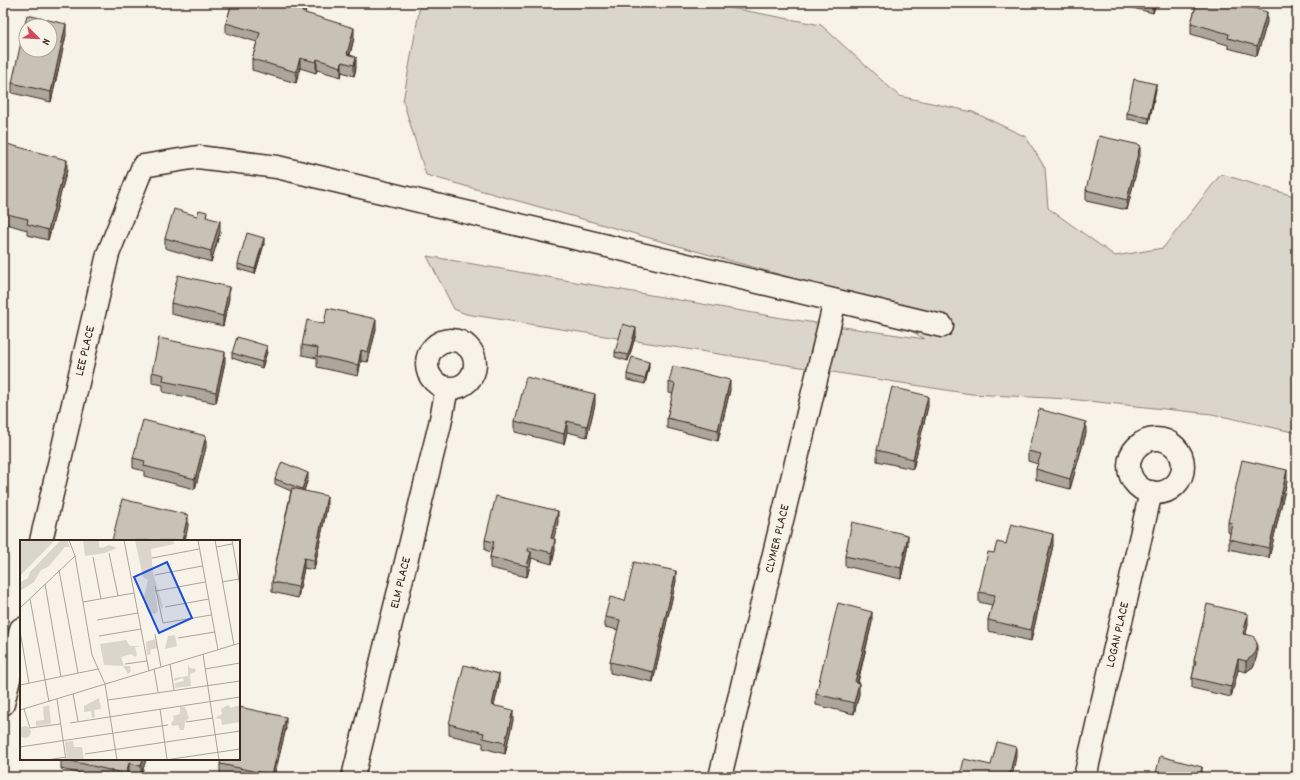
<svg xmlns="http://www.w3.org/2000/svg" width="1300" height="780" font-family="Dekko,sans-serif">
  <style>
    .green { fill: #dbd6cb; stroke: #8b8074 }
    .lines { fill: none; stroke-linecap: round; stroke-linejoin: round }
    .minor-casing { stroke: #3b2a1e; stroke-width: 25 }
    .minor { stroke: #f7f3e8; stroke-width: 22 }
    .wall { fill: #aca69d; stroke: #3b2a1e }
    .shaded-wall { fill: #8c877f; stroke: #3b2a1e }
    .building { fill: #c8c1b6; stroke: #3b2a1e; fill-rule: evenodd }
    .labels { text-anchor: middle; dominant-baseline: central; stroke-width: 4; stroke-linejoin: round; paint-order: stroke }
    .street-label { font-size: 13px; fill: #3b2a1e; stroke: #f7f3e8 }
    .inset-road { fill: none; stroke: #aca397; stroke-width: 1 }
    .view { fill: #1d4ed8; fill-opacity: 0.15; stroke: #1d4ed8; stroke-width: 2 }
    .inset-edge { fill: none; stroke: #3b2a1e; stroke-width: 2 }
  </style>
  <rect width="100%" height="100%" fill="#f7f3e8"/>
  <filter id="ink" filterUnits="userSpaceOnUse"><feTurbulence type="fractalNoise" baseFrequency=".025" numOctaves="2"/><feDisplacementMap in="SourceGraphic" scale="8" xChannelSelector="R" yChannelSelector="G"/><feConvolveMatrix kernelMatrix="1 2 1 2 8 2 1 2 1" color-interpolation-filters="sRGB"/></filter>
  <g filter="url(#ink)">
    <polygon class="green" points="424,3 705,3 821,25 899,96 973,112 1026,137 1045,168 1048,208 1115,256 1163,248 1221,174 1297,197 1297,433 1212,414 1069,399 971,394 466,314 454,309 427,256 782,318 925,339 845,293 426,175 403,101 420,6"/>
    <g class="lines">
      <defs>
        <g id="minor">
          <circle cx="451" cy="364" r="24"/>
          <circle cx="1156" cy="466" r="27"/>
          <path id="s1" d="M41 541 108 254 143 166 198 157 277 167 942 326"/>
          <polyline points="3,704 21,629"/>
          <path id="s2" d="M353 777 440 424 447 388"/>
          <path id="s3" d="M720 777 835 301"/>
          <path id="s4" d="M1085 777 1151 492"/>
        </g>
      </defs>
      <use href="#minor" class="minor-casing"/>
      <use href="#minor" class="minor"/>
    </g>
    <g class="wall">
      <polygon points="232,3 308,3 305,13 354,38 350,55 356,68 354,76 342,72 341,77 317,70 316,73 300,68 296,83 252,70 252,59 257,42 226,33 226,23"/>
      <polygon points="1113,3 1156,3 1153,13"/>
      <polygon points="1197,3 1244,3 1244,5 1267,22 1257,56 1228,48 1228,45 1191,34 1191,23"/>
      <polygon points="66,35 51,102 12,93 12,83"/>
      <polygon points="1156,89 1149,123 1127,119 1127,113"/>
      <polygon points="1140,156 1127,210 1086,201 1086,190"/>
      <polygon points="3,159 67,170 48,240 27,235 27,230 3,223"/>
      <polygon points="197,216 207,217 220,232 211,262 165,248 165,238"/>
      <polygon points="264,244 255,274 238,269 238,264"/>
      <polygon points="229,298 223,326 171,314 171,303"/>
      <polygon points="324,324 376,329 368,362 361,361 358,376 317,367 317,358 302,355 302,345"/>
      <polygon points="636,334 628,361 615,357 615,352"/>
      <polygon points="267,352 262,368 232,358 232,353"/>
      <polygon points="225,362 216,403 163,392 163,385 152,383 152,372"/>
      <polygon points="649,367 645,384 627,380 627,374"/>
      <polygon points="669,382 730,390 718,441 667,428 667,418 673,394 669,393"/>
      <polygon points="595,404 587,437 567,432 564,444 515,432 515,421"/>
      <polygon points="928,406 913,469 877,461 877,450"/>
      <polygon points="1086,433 1070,489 1036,480 1036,469 1038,464 1028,461 1028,451"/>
      <polygon points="206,447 195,489 144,476 144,471 133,468 133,458"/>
      <polygon points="275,479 308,479 304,491 327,507 314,570 304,568 298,598 272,592 272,582 291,491 275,484"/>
      <polygon points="1287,481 1269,558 1229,549 1229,539 1230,533 1228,532 1228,522"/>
      <polygon points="558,522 553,539 555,550 552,564 531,558 531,562 527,577 490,568 490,557 491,552 485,550 485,540"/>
      <polygon points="1006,544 1053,545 1031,641 988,631 988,620 992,605 979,602 979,592 994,553"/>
      <polygon points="908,545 901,579 845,566 845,556"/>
      <polygon points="676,581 653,682 610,673 610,662 618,630 605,627 605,617 625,601"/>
      <polygon points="872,622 858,683 859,694 854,714 816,705 816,694"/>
      <polygon points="1248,624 1246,634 1257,654 1254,666 1246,672 1238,670 1231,697 1192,688 1192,678 1194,669 1194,660"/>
      <polygon points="499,684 494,705 513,720 505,754 483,748 483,743 449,735 449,724"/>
      <polygon points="286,728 274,777 233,777 220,774 220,764"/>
      <polygon points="61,759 146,759 141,776 129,773 128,777 95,777 61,769"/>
    </g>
    <g class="shaded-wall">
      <polygon points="305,3 308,3 302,23 302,12"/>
      <polygon points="1153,3 1156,3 1153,13"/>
      <polygon points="1267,12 1267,22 1257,56 1257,46"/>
      <polygon points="66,24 66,35 51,102 51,92"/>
      <polygon points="354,28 354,38 347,63 347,54"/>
      <polygon points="356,57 356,68 354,76 354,65"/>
      <polygon points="300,58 300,68 296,83 296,72"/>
      <polygon points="317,59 317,70 316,73 316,62"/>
      <polygon points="342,62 342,72 341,77 341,67"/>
      <polygon points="1156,84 1156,89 1149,123 1149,118"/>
      <polygon points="1140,145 1140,156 1127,210 1127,200"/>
      <polygon points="67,160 67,170 48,240 48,230"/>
      <polygon points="220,221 220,232 211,262 211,251"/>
      <polygon points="264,238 264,244 255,274 255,269"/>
      <polygon points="229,287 229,298 223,326 223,316"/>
      <polygon points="376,319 376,329 368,362 368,352"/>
      <polygon points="636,328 636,334 628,361 628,355"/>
      <polygon points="267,346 267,352 262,368 262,362"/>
      <polygon points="361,350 361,361 358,376 358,365"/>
      <polygon points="225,352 225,362 216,403 216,392"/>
      <polygon points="649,362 649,367 645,384 645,379"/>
      <polygon points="730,380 730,390 718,441 718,430"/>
      <polygon points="595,394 595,404 587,437 587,426"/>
      <polygon points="928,396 928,406 913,469 913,459"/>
      <polygon points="567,421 567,432 564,444 564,434"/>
      <polygon points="1086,422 1086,433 1070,489 1070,479"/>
      <polygon points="206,436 206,447 195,489 195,479"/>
      <polygon points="1287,470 1287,481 1269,558 1269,548"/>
      <polygon points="308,473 308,479 302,495 302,489"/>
      <polygon points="327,496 327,507 314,570 314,560"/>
      <polygon points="558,511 558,522 551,549 551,538"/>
      <polygon points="188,515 188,526 185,541 182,541"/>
      <polygon points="1053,534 1053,545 1031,641 1031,630"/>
      <polygon points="908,535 908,545 901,579 901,568"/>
      <polygon points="555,539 555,550 552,564 552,553"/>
      <polygon points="531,552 531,562 527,577 527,566"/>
      <polygon points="304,558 304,568 298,598 298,587"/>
      <polygon points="676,571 676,581 653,682 653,672"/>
      <polygon points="872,612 872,622 855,692 855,682"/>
      <polygon points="1248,614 1248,624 1243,644 1243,634"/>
      <polygon points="1257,643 1257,654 1254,666 1246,672 1246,661"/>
      <polygon points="1238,659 1238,670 1231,697 1231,687"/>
      <polygon points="499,674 499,684 492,715 492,705"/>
      <polygon points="859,683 859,694 854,714 854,703"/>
      <polygon points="513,710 513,720 505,754 505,743"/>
      <polygon points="286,717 286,728 274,777 272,777"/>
      <polygon points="1016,747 1016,757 1012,777 1009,777"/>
      <polygon points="143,759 146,759 141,776 141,766"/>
      <polygon points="129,763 129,773 128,777 126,777 126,774"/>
      <polygon points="1202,767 1202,777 1200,777"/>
    </g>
    <g class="building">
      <polygon points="232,3 305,3 302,12 354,28 347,54 356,57 354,65 342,62 341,67 317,59 316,62 300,58 296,72 252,59 260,33 226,23"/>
      <polygon points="1197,3 1241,3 1241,4 1267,12 1257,46 1228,38 1229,34 1191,23"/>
      <path d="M27 15 66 24 51 92 12 83ZM26 26H50V50H26Z"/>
      <polygon points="1134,79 1156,84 1149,118 1127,113"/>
      <polygon points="1099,136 1140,145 1127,200 1086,190"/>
      <polygon points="7,144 67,160 48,230 27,224 28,219 3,213 3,159"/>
      <polygon points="174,209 197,216 199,210 207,212 206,217 220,221 211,251 165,238"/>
      <polygon points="247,233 264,238 255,269 238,264"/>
      <polygon points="178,275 229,287 223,316 171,303"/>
      <polygon points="327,308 376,319 368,352 361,350 358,365 317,356 318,348 302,345 307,320 324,324"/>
      <polygon points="623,324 636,328 628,355 615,352"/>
      <polygon points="237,337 267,346 262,362 232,353"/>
      <polygon points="159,338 225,352 216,392 163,381 164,375 152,372"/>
      <polygon points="632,357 649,362 645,379 627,374"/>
      <polygon points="673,366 730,380 718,430 667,418 675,384 669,382"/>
      <polygon points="526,377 595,394 587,426 567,421 564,434 515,421"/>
      <polygon points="892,387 928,396 913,459 877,450"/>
      <polygon points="1039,409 1086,422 1070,479 1036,469 1041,454 1028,451"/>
      <polygon points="143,420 206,436 195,479 144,466 145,461 133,458"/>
      <polygon points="1242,460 1287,470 1269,548 1229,539 1232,523 1228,522"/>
      <polygon points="282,462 308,473 302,489 275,479"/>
      <polygon points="292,488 327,496 314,560 304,558 298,587 272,582"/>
      <polygon points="496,496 558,511 551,538 555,539 552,553 529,547 528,551 531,552 527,566 490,557 494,542 485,540"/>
      <polygon points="122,499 188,515 182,541 112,541"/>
      <polygon points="852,522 908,535 901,568 845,556"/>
      <polygon points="1011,524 1053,534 1031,630 988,620 995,595 979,592 988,552 994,553 997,542 1006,544"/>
      <polygon points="634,562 676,571 653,672 610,662 620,620 605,617 610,597 625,601"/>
      <polygon points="838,603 872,612 855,682 859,683 854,703 816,694"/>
      <polygon points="1207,604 1248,614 1243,634 1253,636 1257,643 1254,655 1246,661 1238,659 1231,687 1192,678 1196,661 1194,660"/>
      <polygon points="464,665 499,674 492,705 513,710 505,743 483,738 484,733 449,724"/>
      <polygon points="239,707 286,717 272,775 220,764 221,759 239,759"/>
      <polygon points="997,742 1016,747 1009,777 960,777 964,759 991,765"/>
      <polygon points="1160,756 1202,767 1200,777 1155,777"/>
      <polygon points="63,759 143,759 141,766 129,763 126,774"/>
    </g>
  </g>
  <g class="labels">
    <g class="street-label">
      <text stroke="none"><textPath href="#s1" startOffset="195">LEE PLACE</textPath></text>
      <text stroke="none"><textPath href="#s3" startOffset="245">CLYMER PLACE</textPath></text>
      <text stroke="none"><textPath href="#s2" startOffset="200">ELM PLACE</textPath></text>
      <text stroke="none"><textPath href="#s4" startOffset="146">LOGAN PLACE</textPath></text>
    </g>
  </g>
  <g transform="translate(20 540)">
    <rect width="220" height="220" fill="#f7f3e8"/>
    <path d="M4 0H35L0 36V3ZM41 0H47L50 7H45L28 27 21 30 14 42 0 51 1 42 8 38 10 32ZM63 0H79V7L82 8 89 5 97 8 85 13 65 16ZM115 0H153L154 4 131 9 133 33 143 67 142 70 135 51 138 71 135 74 128 73 124 57 128 40 123 37ZM155 95 157 106 145 109 148 96ZM135 99 137 108 130 110 131 114 127 115 126 102ZM106 100 110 106H123L115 107 117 115 115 117 111 114 101 117 104 126H110L111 131 108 134 103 126 84 125 80 104ZM168 124 170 128 176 129 175 132 170 134 171 146 155 148V143L164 141 163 138 154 141V138L168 136ZM79 158 81 169 74 170 75 177 72 178 71 171 64 172V166ZM29 165 31 184 16 186V181L24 180 23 167ZM208 165 211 168 220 165V182L202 185 201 179 195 178 202 174 201 169ZM160 167H165L169 178 165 182 164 190H160L158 185 152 186 151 183 154 180 153 176 160 174ZM-1 192a6 6 0 1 1 12 0a6 6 0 1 1-12 0ZM53 201 54 207H62L64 220 47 219 45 202Z" fill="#dbd6cb"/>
    <path class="inset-road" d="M49 0 55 16 72 115 85 144 97 220M104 0 129 131M178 0 198 110M195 0 214 105M212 0 220 46M196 7 212 4M89 13 98 56M73 17 81 59M132 18 179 9M39 30 58 133M135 35 182 26M202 42 219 39M25 44 41 137M135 46 143 83 191 75M136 51 185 42M10 59 29 162M63 62 114 53M145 67 189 59M0 68 55 16M77 80 118 73M0 91 9 143M135 94 141 127M79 96 121 89M158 98 195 92M183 114 199 220M105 124 127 121M150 124 154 150M134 129 138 152M185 129 220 123M0 145 78 129M53 154 58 181M37 159 46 220M88 160 220 141M4 169 10 188 40 184M140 169 147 219M0 170 220 103M166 182 193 178M50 183 220 157M0 207 148 185M65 214 220 191M27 220 46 217M145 220 220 209"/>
    <path class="view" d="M147 22 172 78 139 93 114 37Z"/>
    <rect width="220" height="220" class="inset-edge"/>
  </g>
  <rect width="1300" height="780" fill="none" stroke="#f7f3e8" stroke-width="16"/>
  <rect x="8" y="8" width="1284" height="764" fill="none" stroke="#3b2a1e" stroke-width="1.5" filter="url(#ink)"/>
  <g transform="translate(38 38) rotate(114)"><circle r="19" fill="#f7f3e8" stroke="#aca397"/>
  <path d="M0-3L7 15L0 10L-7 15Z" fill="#d1495b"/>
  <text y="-6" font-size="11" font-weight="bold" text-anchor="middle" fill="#3b2a1e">N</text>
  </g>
</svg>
